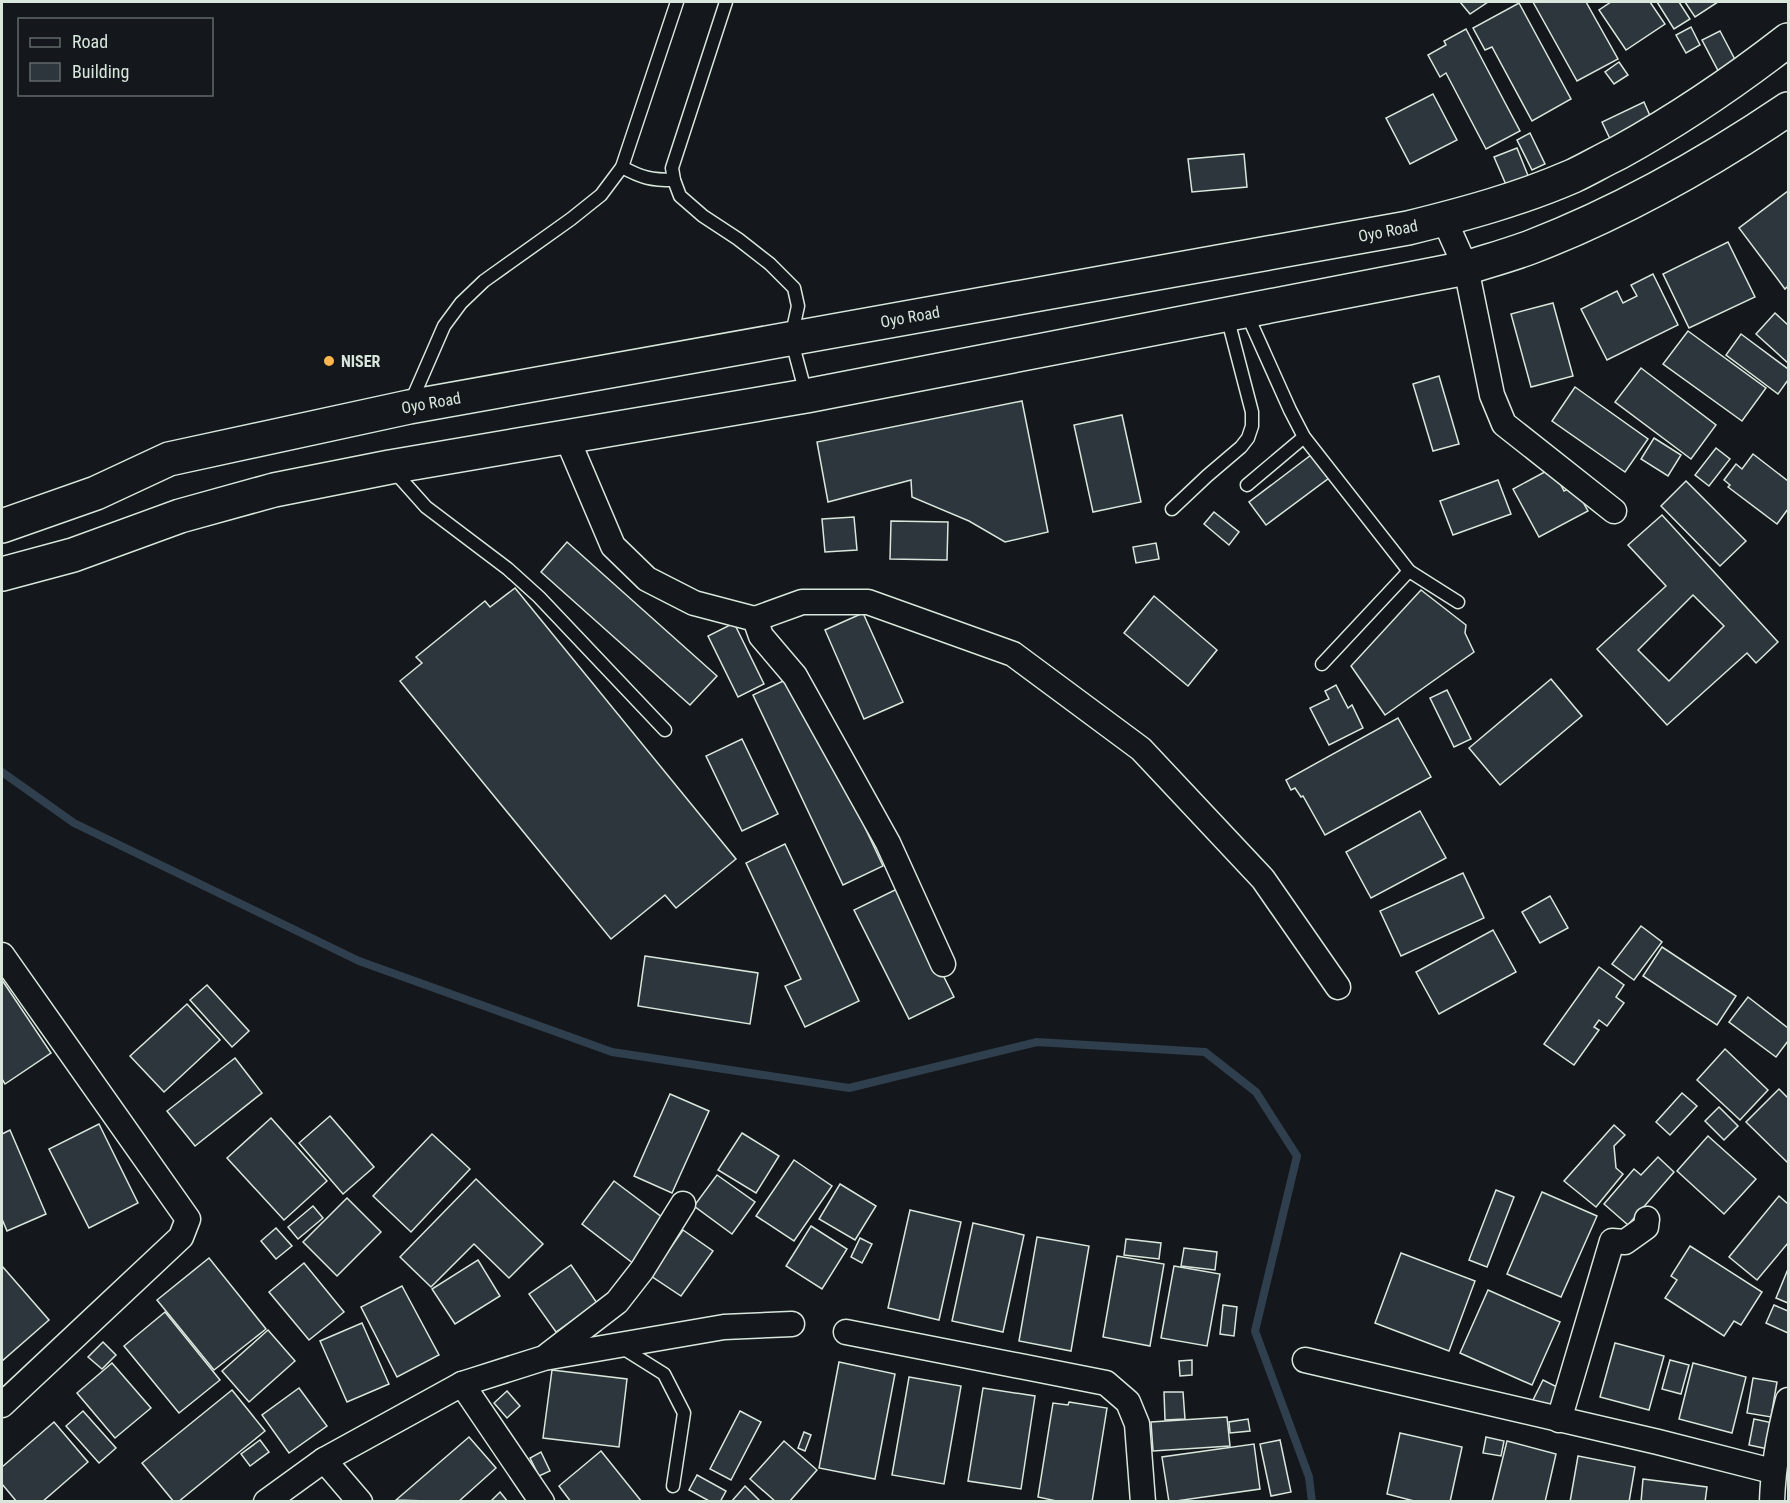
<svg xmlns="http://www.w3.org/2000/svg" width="1790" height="1503" font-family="'Roboto Condensed',sans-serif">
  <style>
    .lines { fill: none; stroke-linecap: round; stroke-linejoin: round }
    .stream { stroke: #2f3f4d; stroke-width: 8 }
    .building { fill: #2c363c; stroke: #d8e6dc; stroke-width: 1.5; fill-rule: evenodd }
    .service-casing { stroke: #d8e6dc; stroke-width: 15 }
    .minor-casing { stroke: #d8e6dc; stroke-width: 27 }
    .trunk-casing { stroke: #d8e6dc; stroke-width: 36 }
    .service { stroke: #14181c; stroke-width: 12 }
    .minor { stroke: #14181c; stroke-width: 24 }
    .trunk { stroke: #14181c; stroke-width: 33 }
    .poi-dot { fill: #ffb74d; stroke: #14181c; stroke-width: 2 }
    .labels { text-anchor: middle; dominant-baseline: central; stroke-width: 4.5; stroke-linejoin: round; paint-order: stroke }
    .street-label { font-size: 16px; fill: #d8e6dc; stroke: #14181c }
    .poi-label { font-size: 16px; font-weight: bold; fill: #d8e6dc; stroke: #14181c; text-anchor: start }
  </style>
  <rect width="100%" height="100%" fill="#14181c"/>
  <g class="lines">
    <polyline class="stream" points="2,772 74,823 359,961 612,1052 849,1088 1037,1042 1205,1052 1256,1092 1297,1156 1255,1331 1309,1477 1312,1502"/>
  </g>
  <g class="building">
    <polygon points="1460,2 1488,2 1470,14"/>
    <polygon points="1533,2 1586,2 1618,59 1577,81"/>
    <polygon points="1611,2 1650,2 1665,24 1626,50 1599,10"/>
    <polygon points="1657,2 1679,2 1690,19 1674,29"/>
    <polygon points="1685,2 1718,2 1695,17"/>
    <polygon points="1519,3 1571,99 1532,121 1492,47 1485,50 1473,28"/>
    <polygon points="1691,27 1700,45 1686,53 1676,35"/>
    <polygon points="1466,29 1520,131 1486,149 1446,73 1440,77 1428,55 1446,45 1444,41"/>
    <polygon points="1720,31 1741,71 1723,80 1702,40"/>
    <polygon points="1619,62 1628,75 1614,84 1605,72"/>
    <polygon points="1433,94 1457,140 1410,164 1386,118"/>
    <polygon points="1644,102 1651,118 1612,143 1602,122"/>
    <polygon points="1530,133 1545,164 1532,170 1517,140"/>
    <polygon points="1517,148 1529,178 1507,187 1494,157"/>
    <polygon points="1244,154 1247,187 1192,192 1188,159"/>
    <polygon points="1788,191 1788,286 1785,289 1739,228"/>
    <polygon points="1728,242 1755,297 1689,328 1663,274"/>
    <polygon points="1653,274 1678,325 1607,360 1581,309 1617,291 1623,303 1637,296 1631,285"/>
    <polygon points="1553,303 1573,376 1531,387 1511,314"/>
    <polygon points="1775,313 1788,325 1788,363 1756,334"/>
    <polygon points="1688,331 1766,388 1742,421 1663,364"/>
    <polygon points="1741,334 1788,369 1788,380 1778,394 1726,355"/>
    <polygon points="1641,368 1716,425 1691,459 1615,402"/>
    <polygon points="1439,376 1459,444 1433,451 1413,384"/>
    <polygon points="1575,387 1648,439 1625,472 1552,421"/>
    <polygon points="1022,401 1048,532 1005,542 969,521 912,497 911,480 828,502 817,442"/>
    <polygon points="1122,415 1141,502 1093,512 1074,425"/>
    <polygon points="1654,438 1681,455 1668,476 1641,459"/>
    <polygon points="1716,448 1730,459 1709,486 1695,475"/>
    <polygon points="1753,454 1788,481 1788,509 1777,524 1728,487 1730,485 1724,480 1736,464 1742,469"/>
    <polygon points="1311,455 1329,478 1266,525 1249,502"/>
    <polygon points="1552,468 1564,491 1574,486 1588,511 1539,537 1513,489"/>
    <polygon points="1498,480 1511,514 1453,535 1440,501"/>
    <polygon points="1686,481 1746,541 1720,566 1661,506"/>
    <polygon points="1214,512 1239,532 1229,545 1204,524"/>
    <path d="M1662 515 1778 642 1756 663 1747 653 1667 725 1597 649 1666 586 1628 545ZM1693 595 1724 626 1669 681 1638 650Z"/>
    <polygon points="854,517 857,550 825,552 822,519"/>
    <polygon points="891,521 948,522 947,560 890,559"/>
    <polygon points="567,542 717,676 690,705 541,572"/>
    <polygon points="1156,543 1159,559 1136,563 1133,547"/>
    <polygon points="515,588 736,859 676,908 665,895 611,939 400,681 422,663 416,657 485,601 490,607"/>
    <polygon points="1421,590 1466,625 1465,633 1474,652 1385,715 1351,666"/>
    <polygon points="1154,596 1217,650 1188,686 1124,633"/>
    <polygon points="863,613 903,702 864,719 825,630"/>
    <polygon points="734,623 764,684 738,697 708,636"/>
    <polygon points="794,676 883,866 843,885 753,695"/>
    <polygon points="1551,679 1582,716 1500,785 1469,748"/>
    <polygon points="1336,685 1348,708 1352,705 1363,728 1329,745 1310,708 1329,699 1325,691"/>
    <polygon points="1447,690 1471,739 1454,747 1430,698"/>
    <polygon points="1398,718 1431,777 1325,835 1303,796 1301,797 1295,788 1291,790 1286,780"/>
    <polygon points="742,739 778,814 742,831 706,756"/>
    <polygon points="1420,811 1446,858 1371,898 1346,852"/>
    <polygon points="785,844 859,1001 805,1027 785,986 801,979 746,863"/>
    <polygon points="1463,873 1484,918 1401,956 1380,911"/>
    <polygon points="899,888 954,997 909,1019 854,910"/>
    <polygon points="1550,896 1568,928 1540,943 1522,912"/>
    <polygon points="1641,926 1662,942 1634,980 1612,964"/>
    <polygon points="1493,930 1516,972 1439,1014 1416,972"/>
    <polygon points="1662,947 1736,996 1717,1025 1643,976"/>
    <polygon points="645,956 758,973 750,1024 638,1006"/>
    <polygon points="1599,967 1624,985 1616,997 1624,1003 1607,1026 1599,1020 1594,1027 1599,1030 1574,1065 1544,1044"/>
    <polygon points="2,980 51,1053 5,1084 2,1079"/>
    <polygon points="207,985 249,1031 232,1047 190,1000"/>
    <polygon points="1748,997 1788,1028 1788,1041 1776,1057 1729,1022"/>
    <polygon points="187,1004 220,1040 164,1092 130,1056"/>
    <polygon points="1725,1049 1768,1090 1740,1120 1697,1080"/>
    <polygon points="235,1058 262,1093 195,1146 167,1111"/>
    <polygon points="1779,1089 1788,1098 1788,1163 1746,1122"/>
    <polygon points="1682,1093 1697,1106 1670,1135 1656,1122"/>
    <polygon points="670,1094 709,1111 672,1193 634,1176"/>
    <polygon points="1719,1107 1738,1126 1724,1140 1705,1121"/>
    <polygon points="330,1116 374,1167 343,1194 299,1143"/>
    <polygon points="271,1118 327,1181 284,1220 227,1158"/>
    <polygon points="99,1124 138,1203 89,1228 49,1149"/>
    <polygon points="1614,1125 1625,1135 1614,1146 1616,1168 1623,1174 1596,1207 1564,1181"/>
    <polygon points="10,1130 46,1214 7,1231 2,1219 2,1134"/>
    <polygon points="742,1133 779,1156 756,1193 718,1170"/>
    <polygon points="432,1134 470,1169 411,1232 373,1196"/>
    <polygon points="1708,1136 1756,1179 1724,1214 1677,1171"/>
    <polygon points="1658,1157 1674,1172 1628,1225 1604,1204 1634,1169 1641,1175"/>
    <polygon points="794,1160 832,1186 794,1241 756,1216"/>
    <polygon points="717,1175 755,1202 732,1234 694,1206"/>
    <polygon points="476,1179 543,1244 509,1278 474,1244 431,1287 400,1257"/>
    <polygon points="614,1181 667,1221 634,1264 582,1224"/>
    <polygon points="840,1184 876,1206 855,1240 819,1219"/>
    <polygon points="1496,1190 1514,1197 1487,1267 1469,1260"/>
    <polygon points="1542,1192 1597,1216 1561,1297 1507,1274"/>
    <polygon points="1779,1196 1788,1204 1788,1243 1757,1280 1729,1257"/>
    <polygon points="347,1198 381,1232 337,1276 303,1242"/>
    <polygon points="313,1206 323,1218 298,1239 288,1227"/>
    <polygon points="910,1210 961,1222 939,1320 888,1308"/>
    <polygon points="973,1223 1024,1235 1003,1332 952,1321"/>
    <polygon points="811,1226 847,1249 822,1289 786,1266"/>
    <polygon points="276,1228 292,1246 276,1259 261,1241"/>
    <polygon points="683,1230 713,1251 681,1296 651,1276"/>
    <polygon points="1037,1237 1089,1246 1071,1351 1019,1341"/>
    <polygon points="860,1238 872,1244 862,1263 851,1257"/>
    <polygon points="1126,1239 1161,1243 1159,1259 1124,1255"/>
    <polygon points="1690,1246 1762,1292 1741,1325 1734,1321 1724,1336 1665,1298 1677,1280 1671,1276"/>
    <polygon points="1184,1248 1217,1252 1215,1270 1181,1266"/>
    <polygon points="1401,1253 1475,1281 1449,1351 1375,1323"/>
    <polygon points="1117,1256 1164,1264 1150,1346 1103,1337"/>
    <polygon points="209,1258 266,1329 214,1370 157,1300"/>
    <polygon points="478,1260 500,1296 455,1324 432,1289"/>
    <polygon points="304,1263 344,1312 309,1340 269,1292"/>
    <polygon points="571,1265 597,1303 556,1332 529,1294"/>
    <polygon points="2,1266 49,1320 2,1361"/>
    <polygon points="1174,1266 1220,1274 1207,1346 1161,1338"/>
    <polygon points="1788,1269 1788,1303 1776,1298"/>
    <polygon points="402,1286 439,1355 397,1377 361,1307"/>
    <polygon points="1488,1290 1560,1322 1532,1385 1460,1353"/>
    <polygon points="1223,1305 1237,1307 1234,1336 1220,1334"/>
    <polygon points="1774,1305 1788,1311 1788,1333 1766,1323"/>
    <polygon points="165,1312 220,1380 179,1413 124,1346"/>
    <polygon points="362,1323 389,1384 347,1402 320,1341"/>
    <polygon points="268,1330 295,1361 249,1402 222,1371"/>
    <polygon points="103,1342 116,1355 102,1369 88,1357"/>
    <polygon points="1615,1343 1664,1356 1649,1410 1600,1397"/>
    <polygon points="1192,1360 1192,1375 1180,1376 1179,1361"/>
    <polygon points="1670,1360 1689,1365 1681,1394 1662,1389"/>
    <polygon points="839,1362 895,1374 875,1479 819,1468"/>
    <polygon points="112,1363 151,1408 115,1438 77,1393"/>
    <polygon points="1693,1363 1746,1377 1732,1433 1679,1419"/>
    <polygon points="552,1370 627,1379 619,1447 543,1438"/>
    <polygon points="909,1377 961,1386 944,1484 892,1475"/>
    <polygon points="1753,1378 1777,1382 1771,1417 1747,1413"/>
    <polygon points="1543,1380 1561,1389 1548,1415 1530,1406"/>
    <polygon points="299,1388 327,1426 289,1453 262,1415"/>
    <polygon points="983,1388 1035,1396 1021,1489 968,1481"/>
    <polygon points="232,1390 265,1431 178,1502 174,1502 142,1463"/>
    <polygon points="507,1391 520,1406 507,1418 494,1403"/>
    <polygon points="1164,1392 1183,1392 1185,1419 1165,1420"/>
    <polygon points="1069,1402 1107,1408 1092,1502 1061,1502 1038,1497 1053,1403 1068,1405"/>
    <polygon points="83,1411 116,1448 99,1463 66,1426"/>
    <polygon points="740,1411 761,1422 731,1480 710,1469"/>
    <polygon points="1227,1417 1230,1446 1153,1451 1151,1422"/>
    <polygon points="1248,1419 1250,1431 1230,1433 1229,1422"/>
    <polygon points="1754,1419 1773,1423 1768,1449 1749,1445"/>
    <polygon points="54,1422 88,1462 42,1502 17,1502 2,1484 2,1467"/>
    <polygon points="804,1432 811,1435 805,1451 798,1448"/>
    <polygon points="1400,1433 1462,1447 1450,1502 1418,1502 1387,1494"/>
    <polygon points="469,1437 496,1468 458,1502 396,1500"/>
    <polygon points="1486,1437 1504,1441 1501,1456 1483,1453"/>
    <polygon points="260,1440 269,1452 250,1466 241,1454"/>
    <polygon points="1280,1440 1291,1492 1271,1496 1260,1444"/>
    <polygon points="784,1441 817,1470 789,1502 776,1502 750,1479"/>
    <polygon points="1507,1441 1556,1454 1545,1502 1492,1502"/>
    <polygon points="1254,1444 1260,1489 1169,1502 1162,1457"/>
    <polygon points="601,1451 642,1502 571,1502 559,1486"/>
    <polygon points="541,1452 550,1471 539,1476 530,1458"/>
    <polygon points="1578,1456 1635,1467 1629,1502 1570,1502"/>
    <polygon points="697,1475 726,1491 720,1502 711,1502 689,1490"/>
    <polygon points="1643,1479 1707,1487 1705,1502 1641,1502"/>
    <polygon points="745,1486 761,1502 731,1502"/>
    <polygon points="500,1492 508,1502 490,1502"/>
  </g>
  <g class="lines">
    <defs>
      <g id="service">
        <polyline points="726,2 672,168 674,180 680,196 703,216 738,239 770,264 794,288 798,306 791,338 806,394"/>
        <path d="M622 167C642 178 651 180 674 180"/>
        <polyline points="1246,312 1290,410 1304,437 1409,571 1458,602"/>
        <polyline points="410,404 444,326 461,303 484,281 571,219 601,195 622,167 677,2"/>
        <polyline points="393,470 426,507 508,569 539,597 665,730"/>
        <polyline points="1247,485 1304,437"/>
        <polyline points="1172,509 1207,476 1241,447 1248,438 1252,426 1252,412 1227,316"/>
        <polyline points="1322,664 1409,571"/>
        <polyline points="621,1347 664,1374 684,1413 673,1486"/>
      </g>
      <g id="minor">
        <polyline points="1444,219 1466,268 1492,395 1504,424 1614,511"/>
        <polyline points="567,438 613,546 647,579 694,603 755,619 761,636 795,676 888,843 943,964"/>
        <polyline points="755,619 802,602 868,602 1013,654 1141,749 1263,879 1338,987"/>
        <polyline points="2,955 188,1219 181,1237 2,1405"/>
        <polyline points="846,1332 1106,1383 1128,1402 1137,1424 1143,1502"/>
        <polyline points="548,1355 617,1302 642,1270 683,1204"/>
        <polyline points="1305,1360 1658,1442 1772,1471"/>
        <polyline points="462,1384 542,1502"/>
        <polyline points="1559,1420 1612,1241 1625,1242 1646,1227 1647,1219"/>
        <polyline points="324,1460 360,1502"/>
        <polyline points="266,1502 324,1460 462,1384 544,1358 724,1327 792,1324"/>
        <path d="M1772 1502C1773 1466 1779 1434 1788 1400"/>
      </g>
      <g id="trunk">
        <path d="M2 526 96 493 169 459 409 407 1408 228C1465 214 1520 199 1573 176 1588 169 1603 160 1618 153 1678 120 1734 82 1788 40"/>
        <path d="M2 574 73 555 180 516 274 490 390 467 806 396 1466 268C1487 261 1510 255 1531 247 1622 212 1708 163 1788 109"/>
      </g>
    </defs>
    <use href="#service" class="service-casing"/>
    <use href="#minor" class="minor-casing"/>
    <use href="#trunk" class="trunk-casing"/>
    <use href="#service" class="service"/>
    <use href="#minor" class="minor"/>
    <use href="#trunk" class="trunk"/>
  </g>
  <circle class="poi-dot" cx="329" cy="361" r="6"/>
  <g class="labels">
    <g class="street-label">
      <text transform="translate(1388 231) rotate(-11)">Oyo Road</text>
      <text transform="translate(910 317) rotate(-10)">Oyo Road</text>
      <text transform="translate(431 403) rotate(-10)">Oyo Road</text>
    </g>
    <g class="poi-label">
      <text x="341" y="361">NISER</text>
    </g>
  </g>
  <rect width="1790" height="1503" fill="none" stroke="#d8e6dc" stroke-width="6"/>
  <rect x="18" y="18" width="195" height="78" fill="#14181c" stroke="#626a69" stroke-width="1.5"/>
  <rect x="30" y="38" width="30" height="9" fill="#14181c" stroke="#626a69" stroke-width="1.5"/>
  <text x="72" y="48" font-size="18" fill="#d8e6dc">Road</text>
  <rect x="30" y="63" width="30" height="18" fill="#2c363c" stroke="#626a69" stroke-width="1.5"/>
  <text x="72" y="78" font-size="18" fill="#d8e6dc">Building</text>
</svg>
